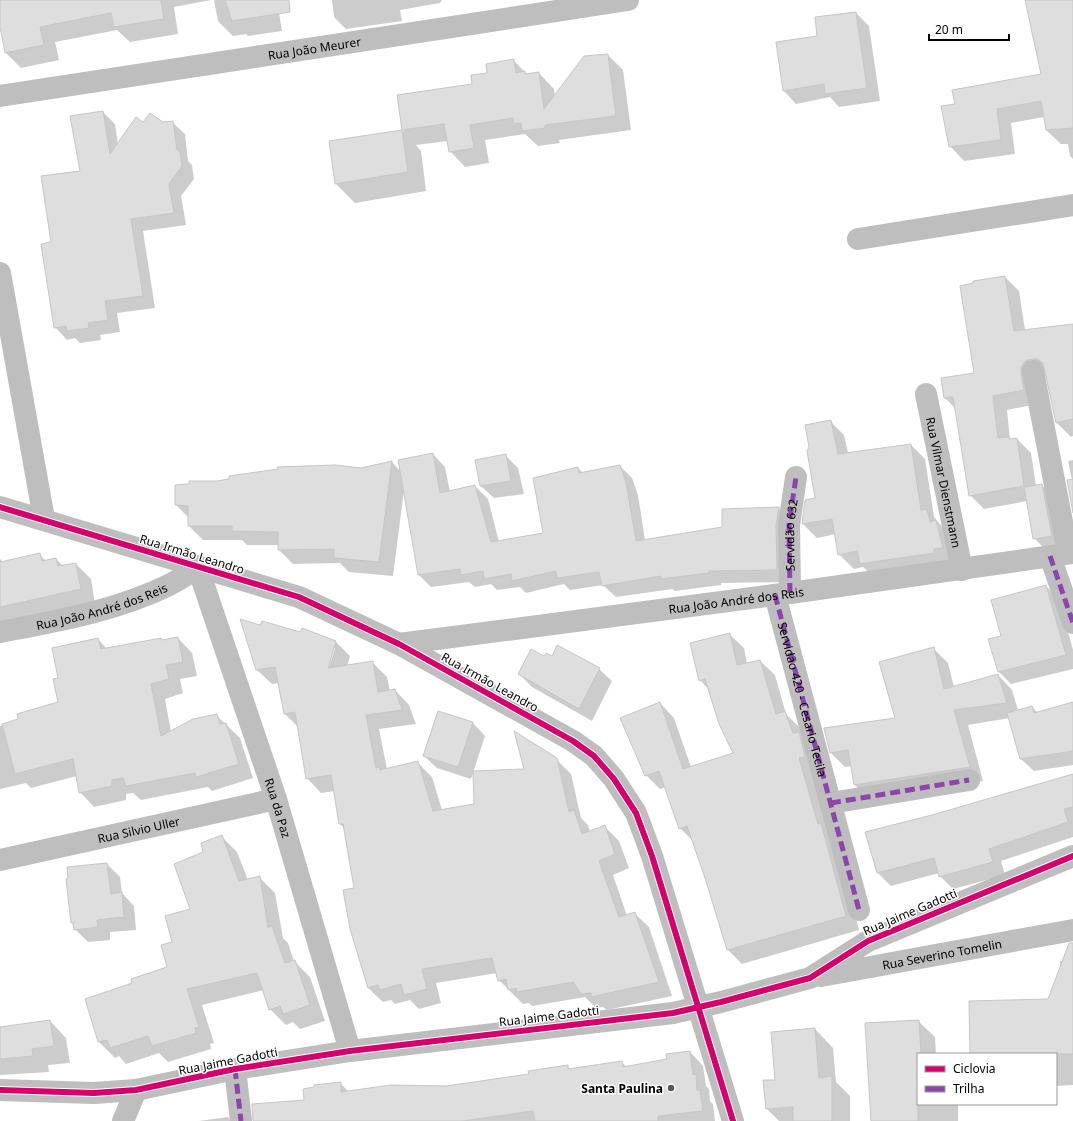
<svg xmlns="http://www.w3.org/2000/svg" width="1073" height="1121" font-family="'Noto Sans',sans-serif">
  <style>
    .shadow { fill: #0003; fill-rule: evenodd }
    .building { fill: #dedede; stroke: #c6c6c6 }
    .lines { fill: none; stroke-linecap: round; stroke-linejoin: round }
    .minor { stroke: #bebebe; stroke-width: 22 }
    .quiet { stroke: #8e44ad; stroke-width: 5; stroke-dasharray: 10 5; stroke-linecap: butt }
    .cycleway-casing { stroke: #fff; stroke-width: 8 }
    .cycleway { stroke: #d6006c; stroke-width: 6 }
    .poi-dot { fill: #595959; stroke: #fff; stroke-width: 1.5 }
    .labels { text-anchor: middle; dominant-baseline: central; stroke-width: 3; stroke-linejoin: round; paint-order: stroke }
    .street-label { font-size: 12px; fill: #000; stroke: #fff }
    .poi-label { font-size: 12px; font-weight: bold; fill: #000; stroke: #fff; text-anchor: end }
  </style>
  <rect width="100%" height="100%" fill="#fff"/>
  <g class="shadow">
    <polygon points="0,0 211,0 174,7 178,34 130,42 117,30 55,42 59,60 21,68 6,53 0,22"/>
    <polygon points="214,0 277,0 282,31 248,36 246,34 233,36 218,21"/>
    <polygon points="332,0 442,0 440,3 400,10 402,21 346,29 334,17"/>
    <polygon points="1030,0 1073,0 1073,159 1070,156 1068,144 1061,144 1046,130 1044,117 1011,123 1015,154 964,161 950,146 956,104 1042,75"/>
    <polygon points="856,13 869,26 880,101 839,107 830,97 796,104 784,91 818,37 816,18"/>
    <polygon points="608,55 623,70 631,130 559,140 560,143 538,146 525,134 485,140 489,163 465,167 450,151 448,141 416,145 421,151 426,191 355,203 336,184 330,142 404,131 399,96 474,84 513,60 528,75 539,73 554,89 555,97"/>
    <polygon points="103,112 115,124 118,144 144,123 172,122 185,134 188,161 192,165 194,179 181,196 186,225 143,231 155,308 117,313 120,332 100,335 101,340 80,343 75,338 67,340 55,327 52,243 81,172 72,117"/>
    <polygon points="1005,277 1019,291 1025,330 1073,325 1073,436 1071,437 1057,423 1046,372 1039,375 1037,404 1007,410 1010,440 1017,439 1031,453 1036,486 1042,485 1054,498 1064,548 1047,551 1034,538 1027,501 984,509 970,495 956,409 945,398 975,373"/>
    <polygon points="830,421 844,435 848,453 911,445 925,459 934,517 950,536 956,562 875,578 863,567 854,569 839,554 836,534 817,538 803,524 817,498"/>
    <polygon points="433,454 445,467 450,492 475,486 488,499 499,542 544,533 578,468 584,474 620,466 632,478 638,495 645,540 723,528 779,508 791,521 789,582 721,583 721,585 675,591 673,589 616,597 603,585 570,590 564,584 526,593 520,587 497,590 491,584 475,587 469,582 431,587 419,575 404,490 393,576 349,572 340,563 293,564 279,550 279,545 247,545 242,540 203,540 189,526 189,518 176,505 217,482 361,469 392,462 401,472"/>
    <polygon points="506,456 518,468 524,494 494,498 481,486"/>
    <polygon points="1073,460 1073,508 1072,480 1068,461"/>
    <polygon points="39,554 46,561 56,559 63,566 76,564 91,579 95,604 0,625 0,559 3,562"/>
    <polygon points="1046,586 1059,599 1073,650 1073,669 1011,684 999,672 1002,636"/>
    <path d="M261 626 336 642 350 656 347 666 373 663 387 677 390 691 395 690 409 705 416 724 379 729 387 769 417 762 432 777 442 810 475 805 526 770 556 759 571 774 581 818 588 825 590 832 604 826 619 841 629 868 613 875 627 916 634 913 649 927 672 996 607 1010 603 1007 596 1008 585 997 532 1006 529 1003 523 1004 499 980 497 973 436 983 441 1003 419 1009 410 1000 395 1004 391 1000 383 1002 368 988 351 929 355 889 344 828 340 824 335 791 321 793 307 778 298 727 284 713 279 683 272 684 257 670ZM333 648H335L327 673H325Z"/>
    <polygon points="729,634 744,648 747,664 760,661 775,675 786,714 799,727 835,838 859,930 742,964 728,950 694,842 680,828 666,787 660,789 646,775 660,703 674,718 691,767 735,753 709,690 700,680"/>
    <polygon points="178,638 192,653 197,676 180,679 183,693 165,699 171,732 216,715 240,738 253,778 212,791 208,787 141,800 133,793 126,794 126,800 94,807 80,792 77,776 31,788 26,783 0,789 0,726 20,720 59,703 59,679 98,639 107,649 161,639 163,641"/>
    <polygon points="933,648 948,663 954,687 998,675 1012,690 1018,710 1032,707 1038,713 1073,713 1073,765 1034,771 1021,759 1010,718 968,725 983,781 869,799 855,785 851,766 845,767 831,753 896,719"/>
    <polygon points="552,657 599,669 612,681 592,721 532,687 519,674 545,658"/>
    <polygon points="473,723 485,736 471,779 437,768 424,756"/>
    <polygon points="1073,775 1073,837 1001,861 1005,875 953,889 940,876 939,873 891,886 878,873 933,816"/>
    <polygon points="221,836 237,852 248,880 259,877 275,893 283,938 288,943 294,961 310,977 325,1021 300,1029 293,1022 286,1025 270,1009 264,990 202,1005 214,1043 210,1044 211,1049 168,1062 159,1053 126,1064 119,1056 115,1058 99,1042 87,1000 134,983 168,968 173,942 191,910 204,852"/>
    <polygon points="107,864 120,877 122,893 134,906 136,930 110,932 110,940 88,942 75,929 72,923"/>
    <polygon points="1073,960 1073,1085 1056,1086 1056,1054 971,1054 1049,1000 1061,969 1060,961"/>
    <polygon points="50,1021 66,1038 70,1063 48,1065 49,1072 0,1075 0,1027"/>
    <polygon points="918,1021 935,1037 936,1054 918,1054 918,1104 958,1104 958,1121 872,1121"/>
    <polygon points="815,1029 833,1048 836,1082 850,1096 850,1121 779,1121 767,1109 776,1080"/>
    <polygon points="690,1052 703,1066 706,1086 709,1089 710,1101 713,1104 715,1121 253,1121 305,1101 340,1083 349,1092 446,1087 530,1075 567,1066 571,1070 621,1062 627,1067 668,1060"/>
    <polygon points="228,1117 231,1121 199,1121"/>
  </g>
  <g class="building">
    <polygon points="0,0 161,0 164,19 114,27 111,13 40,27 44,45 5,53 0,27"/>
    <polygon points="225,0 289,0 290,12 232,21"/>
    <polygon points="1025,0 1073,0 1073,128 1046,130 1041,101 997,109 1001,140 949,147 941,106 955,104 952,90 1041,74"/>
    <polygon points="856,12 867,88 825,94 824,84 783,91 776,42 817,36 815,17"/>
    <polygon points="608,54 616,116 545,125 545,128 522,131 521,123 514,124 513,118 470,125 474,148 449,152 444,124 402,130 397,95 472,84 471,75 487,73 486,64 514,59 516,73 525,71 525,74 539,72 544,109 584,56"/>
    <polygon points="103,111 110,154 136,117 143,122 150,113 163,122 173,121 177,150 180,152 182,166 169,184 174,213 131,219 143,296 105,301 108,320 88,323 89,328 67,331 66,326 54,328 41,244 51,242 41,176 80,171 70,116"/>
    <polygon points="402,130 408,172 335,184 329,141"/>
    <polygon points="1005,276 1014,331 1073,324 1073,419 1056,423 1043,363 1037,359 1031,359 1025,361 1021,367 1021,373 1024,390 993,396 998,438 1009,437 1009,439 1017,438 1024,486 969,496 953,397 944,398 941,378 974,373 960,286 973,283 973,281"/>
    <polygon points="831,420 838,454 911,444 921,510 927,509 930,522 936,520 943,548 934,549 934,553 860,564 857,551 838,555 832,519 802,524 805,500 815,498 807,451 809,447 805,425"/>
    <polygon points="433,453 440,493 475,485 491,542 543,533 533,478 578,467 579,473 620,465 626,482 636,541 722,527 722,509 779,507 776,525 777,570 709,571 709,573 661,579 661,576 602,586 599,572 557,578 556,571 512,581 511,574 484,579 483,571 461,575 460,569 418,575 398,460"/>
    <polygon points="506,454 511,481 480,486 475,460"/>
    <polygon points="392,461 379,562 334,558 334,549 278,550 278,532 232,531 232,526 188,526 188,506 175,505 175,485 189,484 189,481 217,481 229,479 229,476 278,469 277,467 336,465 361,468"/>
    <polygon points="1073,479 1073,513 1067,480"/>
    <polygon points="1042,484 1052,536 1033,539 1024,487"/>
    <polygon points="40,553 42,561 56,558 58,566 76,563 81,589 0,607 0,562"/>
    <polygon points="1046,585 1066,655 998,672 988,639 1001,636 991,600"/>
    <polygon points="240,619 260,625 262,621 300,632 302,628 336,641 328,668 373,661 378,692 395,689 402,710 366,715 376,768 379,767 380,770 418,761 433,811 474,804 473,771 524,769 514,731 557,758 569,812 574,810 582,834 605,825 615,854 599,861 619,917 635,912 659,982 591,997 591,993 581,994 573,982 517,992 516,988 508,990 506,979 498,981 492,958 422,969 427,989 404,995 401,984 380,990 378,985 368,988 350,929 343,890 354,888 343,824 339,824 331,775 306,779 295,712 284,714 275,667 256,670"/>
    <polygon points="730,633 737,665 760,660 776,714 785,711 793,733 799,732 805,757 799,758 818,824 821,823 846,916 727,950 705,878 687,826 679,829 659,771 645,776 620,718 660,702 683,769 733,753 719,724 705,679 699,681 690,643"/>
    <polygon points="178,637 183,662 166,665 169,679 151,684 161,736 193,719 217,714 220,724 226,723 239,764 196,777 195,773 126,786 123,778 112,780 112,786 79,793 73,759 15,774 2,724 18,719 17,714 58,702 53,679 58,678 52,648 98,638 101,649 161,638 162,640"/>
    <polygon points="557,645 600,668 579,709 518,674 531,649 544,656 546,653 552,656"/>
    <polygon points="934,647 944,689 998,674 1007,703 954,710 970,767 854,785 848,750 830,753 824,728 895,718 879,662"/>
    <polygon points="1073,702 1073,751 1020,759 1007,713 1032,706 1034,713"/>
    <polygon points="438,711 473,722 458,767 423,756"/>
    <polygon points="1073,774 1073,807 1064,809 1068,822 989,849 993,862 939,877 934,858 877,873 865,832 932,815"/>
    <polygon points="222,835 239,881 260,876 268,928 272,926 285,963 295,960 310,1005 283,1014 280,1006 269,1010 257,973 187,989 199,1027 195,1028 196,1033 152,1046 148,1036 110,1048 107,1040 98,1042 85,999 132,983 131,979 167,967 161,945 172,942 165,916 190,909 174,864 203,852 201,843"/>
    <polygon points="107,863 111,894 122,892 124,917 97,920 98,927 74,930 73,923 71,923 66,879 68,878 67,867"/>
    <polygon points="1069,943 1073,943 1073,1054 970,1054 969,1001 1048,999"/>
    <polygon points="50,1020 54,1046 32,1049 33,1056 0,1059 0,1027"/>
    <polygon points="919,1020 921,1054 918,1054 918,1121 871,1121 865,1023"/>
    <polygon points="815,1028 819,1078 832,1076 832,1121 793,1121 793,1107 766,1109 763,1080 775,1080 771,1032"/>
    <polygon points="690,1051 693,1075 696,1074 697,1090 700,1090 703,1111 658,1116 658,1121 535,1121 533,1111 463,1121 253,1121 252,1104 304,1100 303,1089 314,1087 314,1085 341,1082 341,1092 391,1085 446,1086 529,1074 528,1071 568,1065 568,1069 622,1061 623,1067 667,1059 666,1054"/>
  </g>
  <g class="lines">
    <g class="minor">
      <path id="s1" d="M0 96 628 0"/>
      <polyline points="858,239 1073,205"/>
      <polyline points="0,273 44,519"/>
      <polyline points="1033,371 1068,553"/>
      <path id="s2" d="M926 394 962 570"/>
      <polyline points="0,507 299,597 399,644 573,741 594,756 614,779 636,813 652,856 733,1121"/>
      <polyline points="1050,556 1073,623"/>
      <path id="s3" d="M198 568 276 799 350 1051"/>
      <polyline points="790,593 789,525 796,477"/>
      <polyline points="775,595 859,910"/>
      <path id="s4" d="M0 632C57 621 116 611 169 585 179 580 188 574 198 568"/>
      <path id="s5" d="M399 644 790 593 1073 553"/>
      <polyline points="831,803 969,780"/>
      <path id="s6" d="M0 860 276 799"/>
      <path id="s7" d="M821 976 1073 930"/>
      <polyline points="235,1069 241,1121"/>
      <polyline points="0,1090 94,1093 136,1090 235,1069 350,1051 673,1013 721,1002 810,978 868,941 1073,856"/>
      <polyline points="123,1121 136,1090"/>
    </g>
    <g class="quiet">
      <polyline points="1050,556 1073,623"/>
      <path id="s8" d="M790 593 789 525 796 477"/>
      <path id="s9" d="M775 595 859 910"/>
      <polyline points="831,803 969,780"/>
      <polyline points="235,1069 241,1121"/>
    </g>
    <defs>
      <g id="cycleway">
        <polyline points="0,507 299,597 399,644 573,741 594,756 614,779 636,813 652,856 733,1121"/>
        <polyline points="0,1090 94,1093 136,1090 235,1069 350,1051 673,1013 721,1002 810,978 868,941 1073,856"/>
      </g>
    </defs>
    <use href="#cycleway" class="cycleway-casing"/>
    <use href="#cycleway" class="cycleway"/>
  </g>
  <circle class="poi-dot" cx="671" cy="1088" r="4"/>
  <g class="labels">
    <g class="street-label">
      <text stroke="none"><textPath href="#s1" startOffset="318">Rua João Meurer</textPath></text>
      <text stroke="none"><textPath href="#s2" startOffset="90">Rua Vilmar Dienstmann</textPath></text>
      <text stroke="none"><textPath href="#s8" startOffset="58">Servidão 632</textPath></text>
      <text transform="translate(192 554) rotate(17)">Rua Irmão Leandro</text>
      <text stroke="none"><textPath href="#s5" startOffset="340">Rua João André dos Reis</textPath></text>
      <text stroke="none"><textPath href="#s4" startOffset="105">Rua João André dos Reis</textPath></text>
      <text transform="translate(490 682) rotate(29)">Rua Irmão Leandro</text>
      <text stroke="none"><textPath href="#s9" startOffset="108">Servidão 420 - Cesario Tecila</textPath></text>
      <text stroke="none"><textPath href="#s3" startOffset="253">Rua da Paz</textPath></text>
      <text stroke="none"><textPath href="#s6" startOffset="142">Rua Silvio Uller</textPath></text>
      <text transform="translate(910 912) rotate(-23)">Rua Jaime Gadotti</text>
      <text stroke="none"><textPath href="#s7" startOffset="123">Rua Severino Tomelin</textPath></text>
      <text transform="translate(549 1016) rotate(-7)">Rua Jaime Gadotti</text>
      <text transform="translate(228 1061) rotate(-11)">Rua Jaime Gadotti</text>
    </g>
    <g class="poi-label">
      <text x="663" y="1088">Santa Paulina</text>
    </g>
  </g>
  <rect x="917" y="1053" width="140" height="52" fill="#ffffff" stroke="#999999"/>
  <rect x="925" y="1066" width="20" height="6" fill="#d6006c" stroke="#999999"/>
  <text x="953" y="1073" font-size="12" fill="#000000">Ciclovia</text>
  <rect x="925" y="1086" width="20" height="6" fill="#8e44ad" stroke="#999999"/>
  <text x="953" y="1093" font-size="12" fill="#000000">Trilha</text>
  <path d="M929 34v6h80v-6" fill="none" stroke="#000000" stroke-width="2"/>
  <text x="935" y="34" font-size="12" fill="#000000" stroke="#ffffff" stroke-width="3" paint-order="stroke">20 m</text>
</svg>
